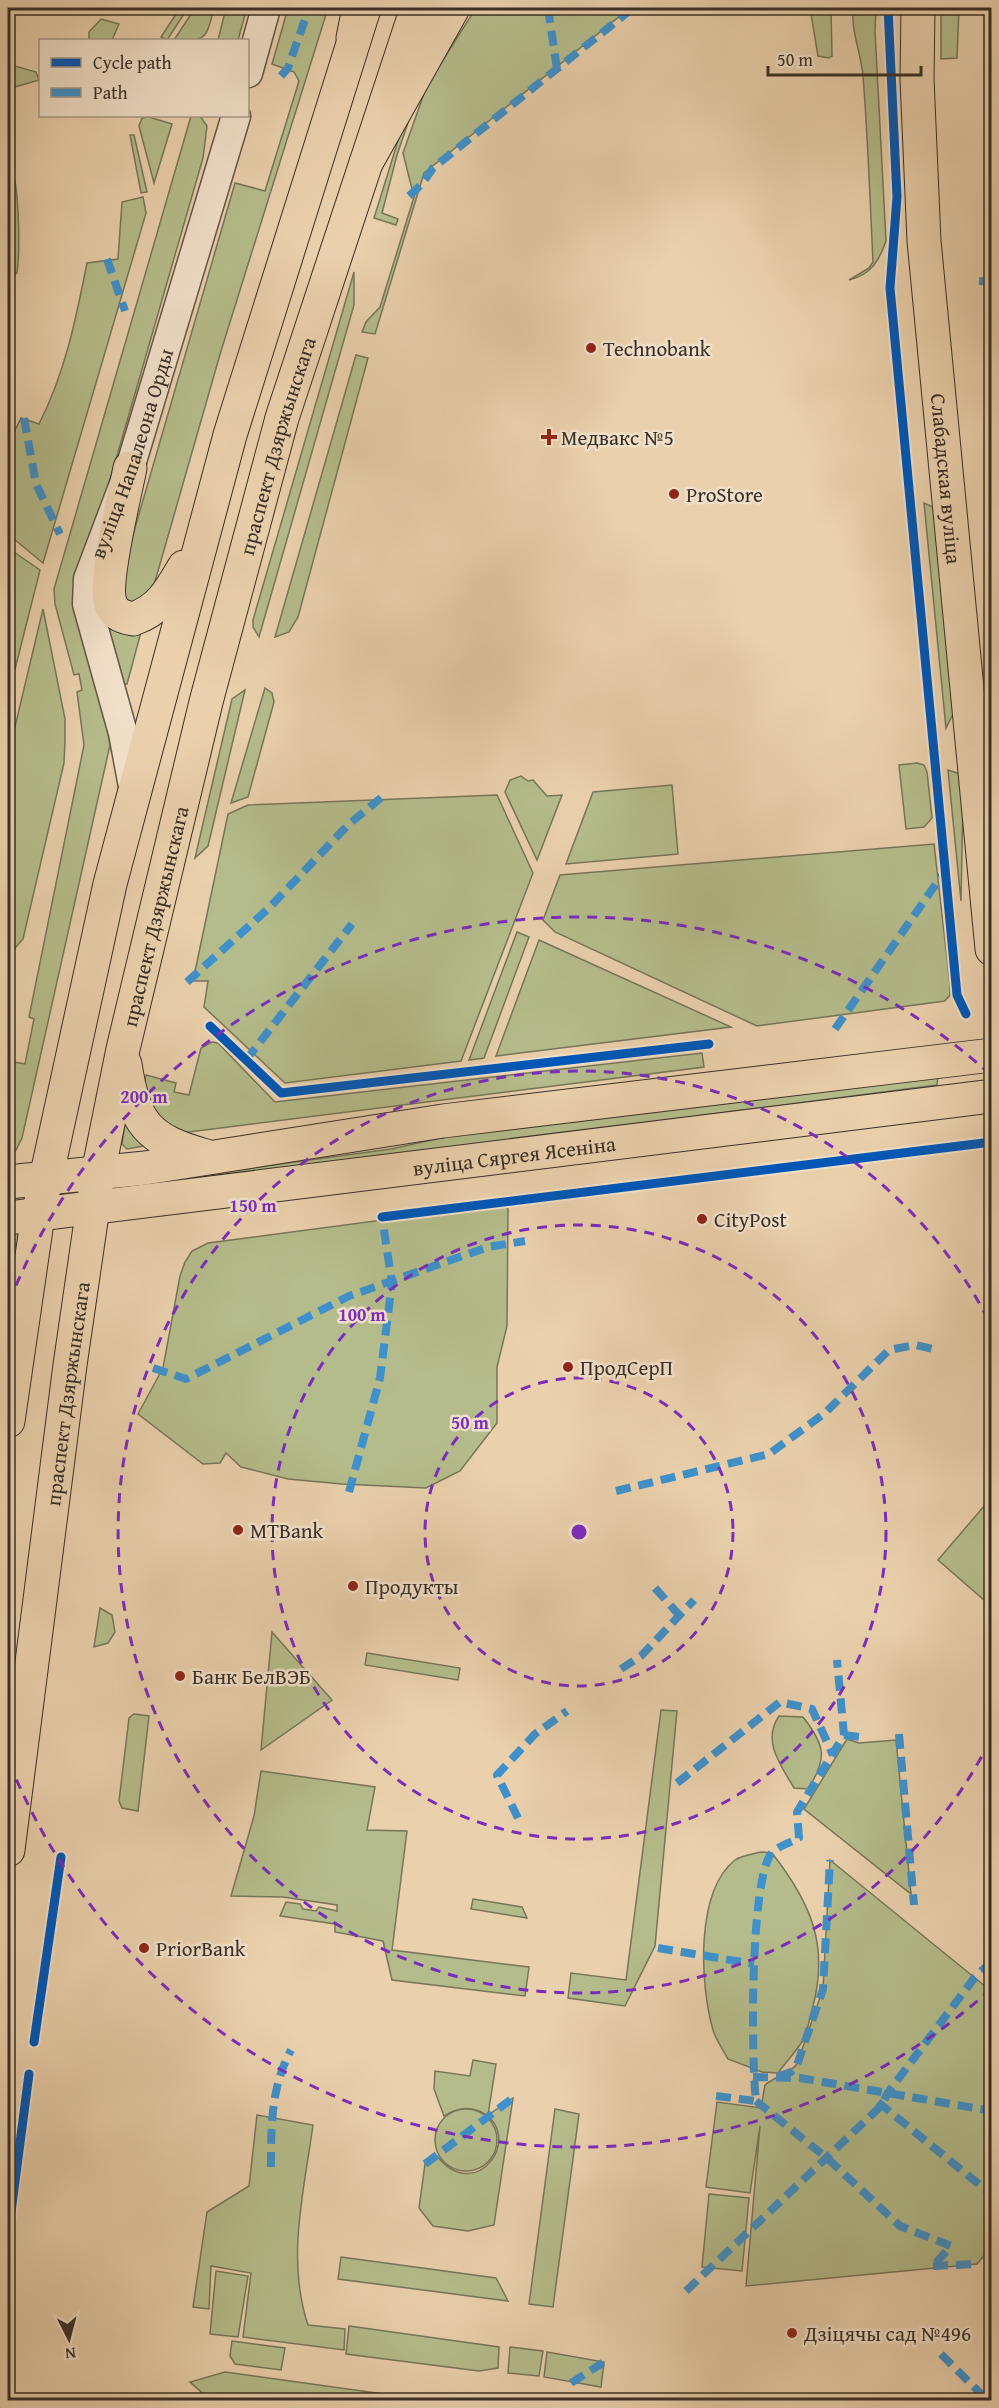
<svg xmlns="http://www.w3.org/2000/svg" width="999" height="2408" font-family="'Gentium Book Plus',serif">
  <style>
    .green { fill: #b5bc8b; stroke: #777659; stroke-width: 1.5 }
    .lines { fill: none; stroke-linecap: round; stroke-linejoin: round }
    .minor-casing { stroke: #655748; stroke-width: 31 }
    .major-casing { stroke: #392f27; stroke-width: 35 }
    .highway-casing { stroke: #392f27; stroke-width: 35 }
    .minor { stroke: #f1e0c9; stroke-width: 28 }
    .major { stroke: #ead0ac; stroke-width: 33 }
    .highway { stroke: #ead0ac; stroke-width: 33 }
    .quiet { stroke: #3e91cc; stroke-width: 8; stroke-dasharray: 15 8; stroke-linecap: butt }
    .cycleway-casing { stroke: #f1e0c9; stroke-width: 13 }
    .cycleway { stroke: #0057b8; stroke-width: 9 }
    .ring { fill: none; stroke: #7b2cbf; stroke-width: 3; stroke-dasharray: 10 8 }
    .poi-dot { fill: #8f2418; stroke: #f1e0c9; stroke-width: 2 }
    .labels { text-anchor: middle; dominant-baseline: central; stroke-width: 5; stroke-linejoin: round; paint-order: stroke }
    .poi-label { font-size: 21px; fill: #392f27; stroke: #f1e0c9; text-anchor: start }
    .street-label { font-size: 21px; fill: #392f27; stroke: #f1e0c9 }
    .centre { fill: #7b2cbf; stroke: #f1e0c9; stroke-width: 3 }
    .ring-label { font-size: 18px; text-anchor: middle; font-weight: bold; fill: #7b2cbf; stroke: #f1e0c9; stroke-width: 5; stroke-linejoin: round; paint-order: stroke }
  </style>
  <rect width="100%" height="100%" fill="#ead0ac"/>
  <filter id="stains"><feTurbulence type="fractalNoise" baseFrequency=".00333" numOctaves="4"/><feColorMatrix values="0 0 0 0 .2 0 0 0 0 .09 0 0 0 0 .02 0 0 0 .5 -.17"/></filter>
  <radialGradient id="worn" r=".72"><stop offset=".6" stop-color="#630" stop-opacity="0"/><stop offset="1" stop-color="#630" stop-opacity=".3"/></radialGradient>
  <g class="green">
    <polygon points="180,8 188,8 167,40 161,37"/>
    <path d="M195 8H214C206 39 207 41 174 40Z"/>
    <polygon points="226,8 247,8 238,40 218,40"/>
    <polygon points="288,8 328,8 221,351 152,592 148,601 118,605 119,583 235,183 265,191 299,81 294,72 272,64"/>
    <polygon points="476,8 630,8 424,173 375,334 362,332 366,322 380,307 414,197 403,153 427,85"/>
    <polygon points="810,8 831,8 832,56 829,58 818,56"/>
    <path d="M853 8H876L875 31 886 241C879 261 871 275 849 280L869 268 873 262C870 200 868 138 863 76 861 53 851 32 853 8Z"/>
    <polygon points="941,8 959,8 957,58 941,59"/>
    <polygon points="101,19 119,24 112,40 89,40 89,32"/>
    <polygon points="8,64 36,72 39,80 8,89"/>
    <polygon points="422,82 397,155 382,213 398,219 396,225 374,218 416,83"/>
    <polygon points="191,116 200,116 207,126 203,158 82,577 110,745 22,1138 16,1150 8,1156 8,1061 25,1064 34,1019 29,1017 84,745 77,692 82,690 79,674 74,675 55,604 54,589"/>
    <polygon points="149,117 172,124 154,183 139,126 142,118"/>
    <polygon points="130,135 134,135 147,192 141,193"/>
    <path d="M8 158C20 176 20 251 17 273L12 276 8 269Z"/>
    <path d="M143 197 146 213 43 563 8 534V445L21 418 39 424C65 373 76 319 87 263L118 259 122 202Z"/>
    <polygon points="354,272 354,305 259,637 253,627 253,620"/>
    <polygon points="356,355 368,358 298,617 289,632 275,637"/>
    <polygon points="924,503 937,509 955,710 946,728"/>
    <polygon points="8,548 40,570 8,697"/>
    <polygon points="43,609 65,719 65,741 64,763 23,939 8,956 8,756"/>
    <polygon points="109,629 125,633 141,632 127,684 121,684"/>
    <polygon points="265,688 272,693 274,702 248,797 231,803"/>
    <polygon points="245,690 208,846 195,858 232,699"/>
    <polygon points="917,763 924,765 927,772 932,818 924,827 906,829 899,765"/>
    <polygon points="948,770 960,774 963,799 961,901"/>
    <polygon points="521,776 528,781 533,780 547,796 562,795 537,860 505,792 510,780"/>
    <polygon points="672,785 678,854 566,864 593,792"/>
    <polygon points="497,795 533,873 461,1061 285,1083 204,1007 208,981 193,981 228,814 248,805"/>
    <polygon points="934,844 950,985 950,995 945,1001 757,1026 555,932 543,920 560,875"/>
    <polygon points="517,932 529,937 484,1058 469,1060"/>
    <polygon points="539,940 731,1027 496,1056"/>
    <polygon points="212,1042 218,1043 275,1102 702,1053 704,1067 181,1133 169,1131 142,1097 146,1075 176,1083 174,1092 189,1095 201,1048"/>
    <polygon points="938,1075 937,1085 133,1189 133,1184 391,1149 459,1134"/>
    <polygon points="126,1117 150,1145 127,1149 122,1144"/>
    <polygon points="504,1204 508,1209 507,1326 497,1367 497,1423 460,1471 426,1488 342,1484 288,1479 241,1467 226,1453 220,1463 203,1464 138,1414 163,1368 180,1276 185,1262 192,1251 208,1243"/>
    <polygon points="19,1232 14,1267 12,1267 8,1261 8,1233"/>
    <polygon points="991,1498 991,1606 938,1560"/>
    <polygon points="100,1608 112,1615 115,1632 108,1643 94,1647"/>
    <polygon points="272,1632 332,1700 261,1750"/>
    <polygon points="367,1653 460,1668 458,1680 365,1665"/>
    <polygon points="661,1710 677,1711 655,1946 625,2006 568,1998 571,1973 626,1980"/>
    <polygon points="134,1714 149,1716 138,1811 122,1808 119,1801 129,1718"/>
    <path d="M779 1716 803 1717C825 1745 828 1758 808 1789L794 1788C780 1764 762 1741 779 1716Z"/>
    <polygon points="847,1739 859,1743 896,1740 911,1894 804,1809"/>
    <polygon points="261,1771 375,1787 367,1830 407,1831 392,1950 529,1967 525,1996 392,1980 383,1941 335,1932 335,1924 280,1916 286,1902 300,1904 303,1909 316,1911 319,1907 337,1911 337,1905 283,1897 231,1896 254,1816"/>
    <path d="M761 1852 772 1853C811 1903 830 1946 812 2010 809 2019 808 2032 803 2040 796 2052 786 2062 778 2073L762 2072 728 2059C723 2050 716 2040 713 2030 700 1985 695 1892 735 1860 742 1855 753 1854 761 1852Z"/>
    <path d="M830 1860 991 1991V2247L977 2264 746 2286 760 2126 750 2193 706 2187 717 2102 761 2108 765 2085C775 2076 788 2075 797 2064L823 1989Z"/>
    <polygon points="473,1899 522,1907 527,1918 471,1909"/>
    <path d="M473 2060 496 2064 488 2115 513 2098 494 2225 468 2231 433 2226 419 2208 425 2164 437 2156C477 2207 527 2133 479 2111 467 2106 455 2109 444 2116L434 2089 435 2071 470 2076Z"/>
    <polygon points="555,2109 579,2114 553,2307 529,2304"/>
    <circle cx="466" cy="2140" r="31"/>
    <path d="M257 2115 313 2125C304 2191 286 2260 308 2325L345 2329 344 2350 243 2337 251 2273 211 2266 209 2309 193 2307 207 2212 249 2186Z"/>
    <polygon points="709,2194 749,2198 742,2271 702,2267"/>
    <polygon points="341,2257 496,2278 508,2301 338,2279"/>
    <polygon points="216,2271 248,2276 238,2337 210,2334"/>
    <polygon points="349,2326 499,2347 498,2368 479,2371 346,2354"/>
    <polygon points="232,2341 285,2348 281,2370 235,2364 230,2356"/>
    <polygon points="510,2347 543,2351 539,2376 508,2373"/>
    <polygon points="547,2352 604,2362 601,2387 544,2377"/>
    <polygon points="225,2372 427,2400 227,2400 208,2398 190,2382"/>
  </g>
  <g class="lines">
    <defs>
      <g id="minor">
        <polyline points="248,73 266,8"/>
        <path id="s1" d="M134 792 123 733 87 604 88 579 130 468 236 116"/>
      </g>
      <g id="major">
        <path id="s2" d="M918 8 917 79 924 241 992 949"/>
        <path d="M130 468C125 494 102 585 111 605 115 615 124 617 133 619 160 610 170 591 184 567"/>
        <path d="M125 1064C134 1124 148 1140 206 1156"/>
        <polyline points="8,1182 145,1168 443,1121 992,1055"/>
        <path id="s3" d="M8 1218 992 1096"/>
        <polyline points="8,1421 38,1215 110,884 230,435 363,12"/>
        <path id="s4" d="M8 1850 70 1365 98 1173 123 1049 206 702 282 418 417 8"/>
      </g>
      <g id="highway">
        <polyline points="353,38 359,8"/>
        <polyline points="366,163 453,8"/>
      </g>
    </defs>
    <use href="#minor" class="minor-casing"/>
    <use href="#major" class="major-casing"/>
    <use href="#highway" class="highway-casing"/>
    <use href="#minor" class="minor"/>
    <use href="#major" class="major"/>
    <use href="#highway" class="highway"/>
    <g class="quiet">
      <polyline points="548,8 557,69"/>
      <polyline points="281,76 288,68 309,8"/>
      <polyline points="409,196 422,184 433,168 633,8"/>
      <polyline points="107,259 125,311"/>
      <polyline points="979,281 992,282"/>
      <polyline points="24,418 36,484 60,534"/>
      <polyline points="187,982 269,908 349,824 387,793"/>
      <polyline points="835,1029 945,871"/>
      <polyline points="246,1060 352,924"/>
      <polyline points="153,1368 186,1379 349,1296 488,1247 525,1241"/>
      <polyline points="616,1491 769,1454 825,1413 889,1350 915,1345 933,1349"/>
      <polyline points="349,1492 380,1378 392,1283 382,1217"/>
      <polyline points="655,1588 679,1615"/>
      <polyline points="621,1669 641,1656 694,1600"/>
      <polyline points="899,1734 914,1905"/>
      <polyline points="844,1735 860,1737"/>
      <polyline points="677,1783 780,1702 812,1709 833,1755"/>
      <polyline points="518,1818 497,1775 535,1734 567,1711"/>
      <polyline points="658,1948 754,1964"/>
      <polyline points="779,2076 791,2072 797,2065 823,1989 830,1860"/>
      <polyline points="753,2077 800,2078 992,2111"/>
      <path d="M716 2096 756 2101C751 2060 750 1882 771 1854 776 1847 791 1842 799 1838L797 1812 844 1735 837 1660"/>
      <polyline points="756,2101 828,2159 900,2226 951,2246 933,2266"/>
      <polyline points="878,2102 992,2195"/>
      <polyline points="425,2164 513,2098"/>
      <path d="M271 2167C271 2126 271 2087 291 2050"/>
      <polyline points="933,2266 977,2264"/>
      <polyline points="686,2291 882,2105 887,2094 975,1977 988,1965"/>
      <polyline points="941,2354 987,2400"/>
      <polyline points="571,2383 604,2362"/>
    </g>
    <defs>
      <g id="cycleway">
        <polyline points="888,8 897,197 890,288 957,995 966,1014"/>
        <polyline points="210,1026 281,1093 709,1044"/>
        <polyline points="382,1217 992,1142"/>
        <polyline points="34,2042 61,1857"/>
        <polyline points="8,2235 29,2074"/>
      </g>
    </defs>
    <use href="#cycleway" class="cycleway-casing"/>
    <use href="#cycleway" class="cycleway"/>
  </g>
  <g class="ring">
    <circle cx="579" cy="1532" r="154"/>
    <circle cx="579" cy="1532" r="307"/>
    <path d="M990 1741A461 461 0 1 1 990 1323"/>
    <path d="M991 1989A615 615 0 0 1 9 1762M9 1302A615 615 0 0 1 991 1075"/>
  </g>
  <g class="poi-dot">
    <circle cx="591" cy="348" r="6"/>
    <path d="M546 428h6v6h6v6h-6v6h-6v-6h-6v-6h6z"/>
    <circle cx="674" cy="494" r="6"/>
    <circle cx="702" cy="1219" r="6"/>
    <circle cx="568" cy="1367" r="6"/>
    <circle cx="238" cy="1530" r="6"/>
    <circle cx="353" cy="1586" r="6"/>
    <circle cx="180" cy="1676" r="6"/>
    <circle cx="144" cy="1948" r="6"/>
    <circle cx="792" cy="2333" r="6"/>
  </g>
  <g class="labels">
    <g class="poi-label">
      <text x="603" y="348">Technobank</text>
      <text x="561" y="437">Медвакс №5</text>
      <text x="686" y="494">ProStore</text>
      <text x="714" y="1219">CityPost</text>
      <text x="580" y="1367">ПродСерП</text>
      <text x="250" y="1530">MTBank</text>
      <text x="365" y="1586">Продукты</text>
      <text x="192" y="1676">Банк БелВЭБ</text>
      <text x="156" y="1948">PriorBank</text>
      <text x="804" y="2333">Дзіцячы сад №496</text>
    </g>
    <g class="street-label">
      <text stroke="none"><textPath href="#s4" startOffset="1432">праспект Дзяржынскага</textPath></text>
      <text stroke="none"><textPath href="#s1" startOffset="352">вуліца Напалеона Орды</textPath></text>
      <text stroke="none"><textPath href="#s2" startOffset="472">Слабадская вуліца</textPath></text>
      <text stroke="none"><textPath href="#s4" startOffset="946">праспект Дзяржынскага</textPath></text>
      <text stroke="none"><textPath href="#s3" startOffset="510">вуліца Сяргея Ясеніна</textPath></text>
      <text stroke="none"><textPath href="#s4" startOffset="460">праспект Дзяржынскага</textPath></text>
    </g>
  </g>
  <circle cx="579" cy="1532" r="9" class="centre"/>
  <g class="ring-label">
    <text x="144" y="1103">200 m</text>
    <text x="253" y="1212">150 m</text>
    <text x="362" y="1321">100 m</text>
    <text x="470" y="1429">50 m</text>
  </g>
  <rect width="999" height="2408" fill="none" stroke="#ead0ac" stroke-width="30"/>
  <rect x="9" y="9" width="981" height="2390" fill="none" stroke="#392f27" stroke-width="3"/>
  <rect x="15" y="15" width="969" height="2378" fill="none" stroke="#392f27" stroke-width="1.5"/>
  <rect x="39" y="39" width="210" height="78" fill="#f1e0c9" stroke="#a79988" stroke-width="1.5"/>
  <rect x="51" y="58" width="30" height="9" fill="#0057b8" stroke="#a79988" stroke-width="1.5"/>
  <text x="93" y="69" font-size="18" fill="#392f27">Cycle path</text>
  <rect x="51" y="88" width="30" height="9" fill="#3e91cc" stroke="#a79988" stroke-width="1.5"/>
  <text x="93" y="99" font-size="18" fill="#392f27">Path</text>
  <g transform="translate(69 2339) rotate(174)" stroke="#f1e0c9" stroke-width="4.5" paint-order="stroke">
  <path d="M0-4.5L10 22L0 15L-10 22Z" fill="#392f27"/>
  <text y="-9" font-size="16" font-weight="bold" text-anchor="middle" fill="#392f27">N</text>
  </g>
  <path d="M768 66v9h153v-9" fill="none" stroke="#392f27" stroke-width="3"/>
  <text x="777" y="66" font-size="18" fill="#392f27" stroke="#f1e0c9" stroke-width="4.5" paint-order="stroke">50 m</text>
  <rect width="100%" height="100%" filter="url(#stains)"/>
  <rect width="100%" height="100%" fill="url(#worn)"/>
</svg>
